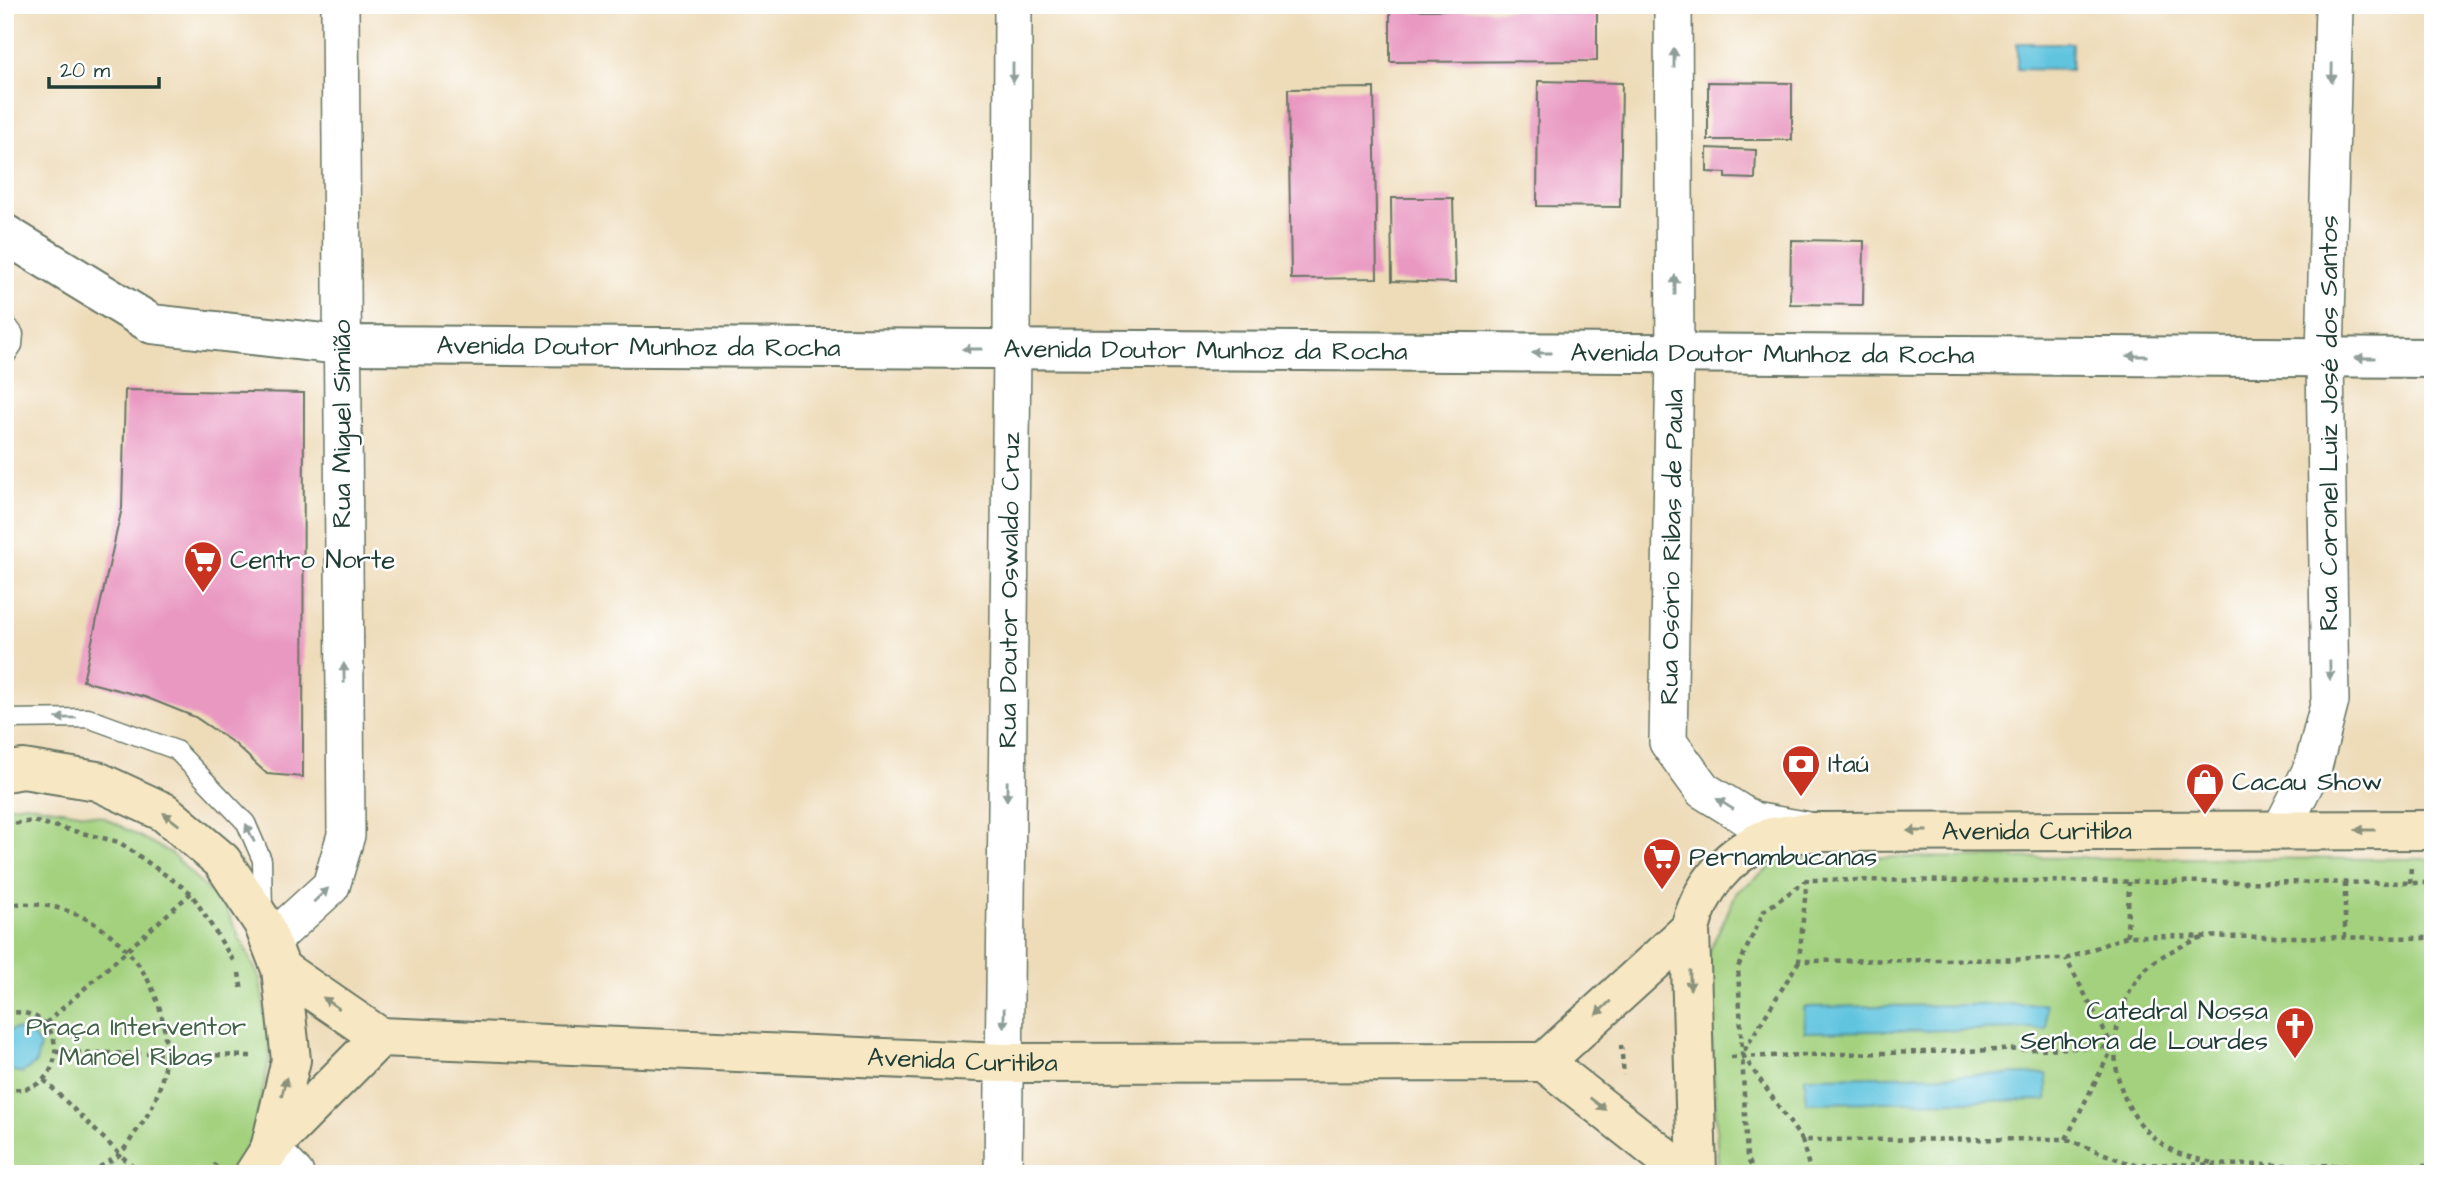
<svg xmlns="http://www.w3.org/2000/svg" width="2438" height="1179" font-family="'Architects Daughter',sans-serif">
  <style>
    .green { fill: #a3d17e; stroke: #618759; stroke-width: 2 }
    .water { fill: #61c4df; stroke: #40808a; stroke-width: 2 }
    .building { fill: #e998c1 }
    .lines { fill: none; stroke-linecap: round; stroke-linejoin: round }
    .service-casing { stroke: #677563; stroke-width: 21 }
    .minor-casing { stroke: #677563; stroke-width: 40 }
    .tertiary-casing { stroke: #677563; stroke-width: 42 }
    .secondary-casing { stroke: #677563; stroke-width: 42 }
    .path { stroke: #677563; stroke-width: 4.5; stroke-dasharray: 5 5; stroke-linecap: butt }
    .service { stroke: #fff; stroke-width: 18 }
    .minor { stroke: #fff; stroke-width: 37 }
    .tertiary { stroke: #fff; stroke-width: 38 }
    .secondary { stroke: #f7e8c3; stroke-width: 38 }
    .oneway { fill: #8f9e9a }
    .oneway2 { fill: #8b927c }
    .labels { text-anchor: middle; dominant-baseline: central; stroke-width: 5; stroke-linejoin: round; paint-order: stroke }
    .street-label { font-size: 26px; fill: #1f3d34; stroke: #fff }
    .poi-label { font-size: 26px; fill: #1f3d34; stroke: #fff; text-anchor: start }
    .park-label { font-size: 26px; fill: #406246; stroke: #fff }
  </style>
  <rect width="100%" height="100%" fill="#fff"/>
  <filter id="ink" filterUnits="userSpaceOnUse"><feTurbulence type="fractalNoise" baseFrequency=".0143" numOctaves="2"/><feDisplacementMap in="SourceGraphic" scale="14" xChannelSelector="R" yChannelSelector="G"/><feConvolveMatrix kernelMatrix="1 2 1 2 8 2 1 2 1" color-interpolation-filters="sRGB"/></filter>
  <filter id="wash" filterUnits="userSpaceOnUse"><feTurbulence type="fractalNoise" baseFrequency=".00686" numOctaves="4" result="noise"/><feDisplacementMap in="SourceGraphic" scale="28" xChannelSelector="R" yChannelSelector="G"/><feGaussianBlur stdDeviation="1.57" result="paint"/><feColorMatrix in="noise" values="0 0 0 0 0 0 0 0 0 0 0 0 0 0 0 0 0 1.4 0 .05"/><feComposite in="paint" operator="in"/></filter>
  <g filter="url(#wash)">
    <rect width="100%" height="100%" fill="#eedcb9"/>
    <g class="green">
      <polygon points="26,804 103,817 171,853 226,909 260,979 270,1056 253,1138 232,1174 5,1174 5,807"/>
      <polygon points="1784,857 2433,859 2433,1174 1724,1174 1718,1164 1708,954 1737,892"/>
    </g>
    <g class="water">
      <polygon points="2017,43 2072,43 2071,70 2017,69"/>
      <polygon points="2046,1004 2047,1029 1805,1032 1804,1007"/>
      <polygon points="14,1029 30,1032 40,1046 36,1063 22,1073 5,1069 5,1032"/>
      <polygon points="2047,1074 2047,1100 1806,1103 1805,1077"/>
    </g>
    <g id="blocks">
      <g class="building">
        <polygon points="1597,9 1597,61 1390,62 1390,10"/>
        <polygon points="1538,81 1622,83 1620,207 1537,206"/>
        <polygon points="1708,82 1792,83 1792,140 1708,140"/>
        <polygon points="1374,88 1377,278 1291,279 1288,89"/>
        <polygon points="1707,148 1756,150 1755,179 1726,178 1726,173 1707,172"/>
        <polygon points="1391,198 1453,198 1455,283 1392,281"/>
        <polygon points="1791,240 1864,241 1863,305 1790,304"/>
        <polygon points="125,390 304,393 303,777 267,774 235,744 195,717 145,697 83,681 122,508"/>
      </g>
    </g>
  </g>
  <g filter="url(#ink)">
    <use href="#blocks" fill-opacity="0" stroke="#677563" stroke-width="2"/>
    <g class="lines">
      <defs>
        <g id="service">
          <polyline points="5,322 14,334 13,345 5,357"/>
          <polyline points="5,719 88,718 176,750 246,823 262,860 263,912"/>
        </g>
        <g id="minor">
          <polyline points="1673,5 1675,354 1668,742 1703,790 1753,821 1804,830"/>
          <polyline points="2281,830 2313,767 2330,701 2325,357 2334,5"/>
          <polyline points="271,941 331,886 346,835 340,5"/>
          <polyline points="270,1149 295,1174"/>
          <path id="s1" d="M1003 1174 1012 349 1013 5"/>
        </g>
        <g id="tertiary">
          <path id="s2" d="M5 234 152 324 341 345 2433 358"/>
        </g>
        <g id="secondary">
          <polyline points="5,772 23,769 97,781 164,812 222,861 263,923 281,969 291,1060 270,1149 254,1174"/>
          <polyline points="281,969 380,1037"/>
          <path id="s3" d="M380 1037 1003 1063 1544 1062 1686 1174"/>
          <polyline points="1544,1062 1690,929"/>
          <polyline points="270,1148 380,1037"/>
          <path id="s4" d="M1697 1174 1690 929C1700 889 1725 857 1763 840 1777 834 1797 834 1812 832L2433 830"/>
        </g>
      </defs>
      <use href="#service" class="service-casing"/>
      <use href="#minor" class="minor-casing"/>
      <use href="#tertiary" class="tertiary-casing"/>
      <use href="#secondary" class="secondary-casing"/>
      <g class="path">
        <polyline points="5,825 33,821 119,842 191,893 236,965"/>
        <polyline points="1807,878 1799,961 2066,959 2127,936 2433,938"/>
        <polyline points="2345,883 2345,937"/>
        <polyline points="2410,883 2411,866"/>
        <path d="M5 905C126 889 212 1031 138 1129 132 1137 126 1148 119 1155 110 1162 97 1168 87 1174"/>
        <polyline points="2127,936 2129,882"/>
        <path d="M2202 938C2179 947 2155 956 2139 977 2098 1033 2110 1118 2175 1152 2186 1157 2200 1159 2211 1163"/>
        <polyline points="1799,961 1742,1054 1802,1140"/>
        <polyline points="239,973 242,992"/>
        <path d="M5 1013C75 1003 69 1102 5 1088"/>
        <polyline points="46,1023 191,893"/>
        <polyline points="1621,1045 1624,1075"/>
        <polyline points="56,1052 252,1056"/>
        <polyline points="1731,1057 2113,1047 2066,959"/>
        <polyline points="44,1080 140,1174"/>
        <polyline points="2066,1139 2112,1049"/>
        <polyline points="209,1174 216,1164"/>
        <polyline points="1756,1174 1747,1158 1738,967 1764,911 1807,880 2433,883"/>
        <polyline points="1811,1174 1802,1140 2066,1139 2130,1164 2433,1166"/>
        <polyline points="2129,1174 2130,1164"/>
      </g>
      <use href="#service" class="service"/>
      <use href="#minor" class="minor"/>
      <use href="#tertiary" class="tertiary"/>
      <use href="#secondary" class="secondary"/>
    </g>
    <defs><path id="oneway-solid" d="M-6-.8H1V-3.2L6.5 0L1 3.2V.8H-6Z" transform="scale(1.75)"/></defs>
    <g class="oneway">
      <use href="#oneway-solid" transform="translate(1674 58) rotate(-90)"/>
      <use href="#oneway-solid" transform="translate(1013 73) rotate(90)"/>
      <use href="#oneway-solid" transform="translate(2332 73) rotate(91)"/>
      <use href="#oneway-solid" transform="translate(1675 285) rotate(-90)"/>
      <use href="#oneway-solid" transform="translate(972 349) rotate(-180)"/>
      <use href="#oneway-solid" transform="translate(1542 353) rotate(-180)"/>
      <use href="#oneway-solid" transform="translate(2137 356) rotate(-180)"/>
      <use href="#oneway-solid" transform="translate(2365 358) rotate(-180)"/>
      <use href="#oneway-solid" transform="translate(2330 670) rotate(89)"/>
      <use href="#oneway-solid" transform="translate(344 673) rotate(-91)"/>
      <use href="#oneway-solid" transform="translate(66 718) rotate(179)"/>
      <use href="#oneway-solid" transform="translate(1007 791) rotate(91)"/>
      <use href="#oneway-solid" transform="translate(1725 804) rotate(-148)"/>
      <use href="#oneway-solid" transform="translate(250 833) rotate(-115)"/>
      <use href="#oneway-solid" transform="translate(321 895) rotate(-43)"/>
      <use href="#oneway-solid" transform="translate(1004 1018) rotate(91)"/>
    </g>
    <g class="oneway2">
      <use href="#oneway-solid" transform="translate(171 819) rotate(-142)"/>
      <use href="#oneway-solid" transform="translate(2365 830) rotate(180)"/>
      <use href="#oneway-solid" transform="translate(1917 831) rotate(180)"/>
      <use href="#oneway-solid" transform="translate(1690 980) rotate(89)"/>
      <use href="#oneway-solid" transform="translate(331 1003) rotate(-145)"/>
      <use href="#oneway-solid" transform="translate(1603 1008) rotate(137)"/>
      <use href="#oneway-solid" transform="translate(284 1087) rotate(-76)"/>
      <use href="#oneway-solid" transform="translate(1598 1104) rotate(38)"/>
    </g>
  </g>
  <defs>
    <symbol id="supermarket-pin" viewBox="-11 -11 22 30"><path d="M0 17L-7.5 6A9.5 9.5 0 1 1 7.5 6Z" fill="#c8321e" stroke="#fff"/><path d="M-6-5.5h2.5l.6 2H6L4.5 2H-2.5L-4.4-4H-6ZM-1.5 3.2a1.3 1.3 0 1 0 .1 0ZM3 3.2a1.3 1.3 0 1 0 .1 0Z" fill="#fff"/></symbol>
    <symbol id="bank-pin" viewBox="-11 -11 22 30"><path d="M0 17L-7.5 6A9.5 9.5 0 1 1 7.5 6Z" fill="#c8321e" stroke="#fff"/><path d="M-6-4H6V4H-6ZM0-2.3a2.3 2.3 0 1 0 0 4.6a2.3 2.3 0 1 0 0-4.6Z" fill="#fff"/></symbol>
    <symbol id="shop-pin" viewBox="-11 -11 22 30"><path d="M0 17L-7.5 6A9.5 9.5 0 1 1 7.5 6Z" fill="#c8321e" stroke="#fff"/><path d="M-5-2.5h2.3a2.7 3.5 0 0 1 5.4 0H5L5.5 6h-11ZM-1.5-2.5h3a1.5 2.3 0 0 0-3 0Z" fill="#fff"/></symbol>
    <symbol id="church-pin" viewBox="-11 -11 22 30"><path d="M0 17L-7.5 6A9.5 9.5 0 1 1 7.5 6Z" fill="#c8321e" stroke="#fff"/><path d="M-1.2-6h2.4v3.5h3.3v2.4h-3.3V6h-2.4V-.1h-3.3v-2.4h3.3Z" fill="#fff"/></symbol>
  </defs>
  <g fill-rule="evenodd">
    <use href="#supermarket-pin" x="181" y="538" width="44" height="60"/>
    <use href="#bank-pin" x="1779" y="742" width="44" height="60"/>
    <use href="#shop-pin" x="2183" y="760" width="44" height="60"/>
    <use href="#supermarket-pin" x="1640" y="835" width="44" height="60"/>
    <use href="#church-pin" x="2273" y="1004" width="44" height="60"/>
  </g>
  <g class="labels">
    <g class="street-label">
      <text stroke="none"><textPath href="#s2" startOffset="660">Avenida Doutor Munhoz da Rocha</textPath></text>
      <text stroke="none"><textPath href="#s2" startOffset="1227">Avenida Doutor Munhoz da Rocha</textPath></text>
      <text stroke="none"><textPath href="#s2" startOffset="1794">Avenida Doutor Munhoz da Rocha</textPath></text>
      <text transform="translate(2329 423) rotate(-90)">Rua Coronel Luiz José dos Santos</text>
      <text transform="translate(342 424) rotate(-90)">Rua Miguel Simião</text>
      <text transform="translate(1672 547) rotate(-89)">Rua Osório Ribas de Paula</text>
      <text stroke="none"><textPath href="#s1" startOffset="584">Rua Doutor Oswaldo Cruz</textPath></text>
      <text stroke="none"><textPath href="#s4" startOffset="639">Avenida Curitiba</textPath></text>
      <text stroke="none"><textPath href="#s3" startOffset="583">Avenida Curitiba</textPath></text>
    </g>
    <g class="poi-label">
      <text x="230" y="560">Centro Norte</text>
      <text x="1828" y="764">Itaú</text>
      <text x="2232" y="782">Cacau Show</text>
      <text x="1689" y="857">Pernambucanas</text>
      <text x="2268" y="1011" text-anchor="end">Catedral Nossa<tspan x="2268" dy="30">Senhora de Lourdes</tspan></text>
    </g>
    <g class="park-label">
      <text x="136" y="1027">Praça Interventor<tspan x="136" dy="30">Manoel Ribas</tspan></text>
    </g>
  </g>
  <rect width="2438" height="1179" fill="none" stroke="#fff" stroke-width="28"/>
  <path d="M49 77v10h110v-10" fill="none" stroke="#1f3d34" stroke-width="3.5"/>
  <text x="60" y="77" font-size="21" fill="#1f3d34" stroke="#ffffff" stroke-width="5" paint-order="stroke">20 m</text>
</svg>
